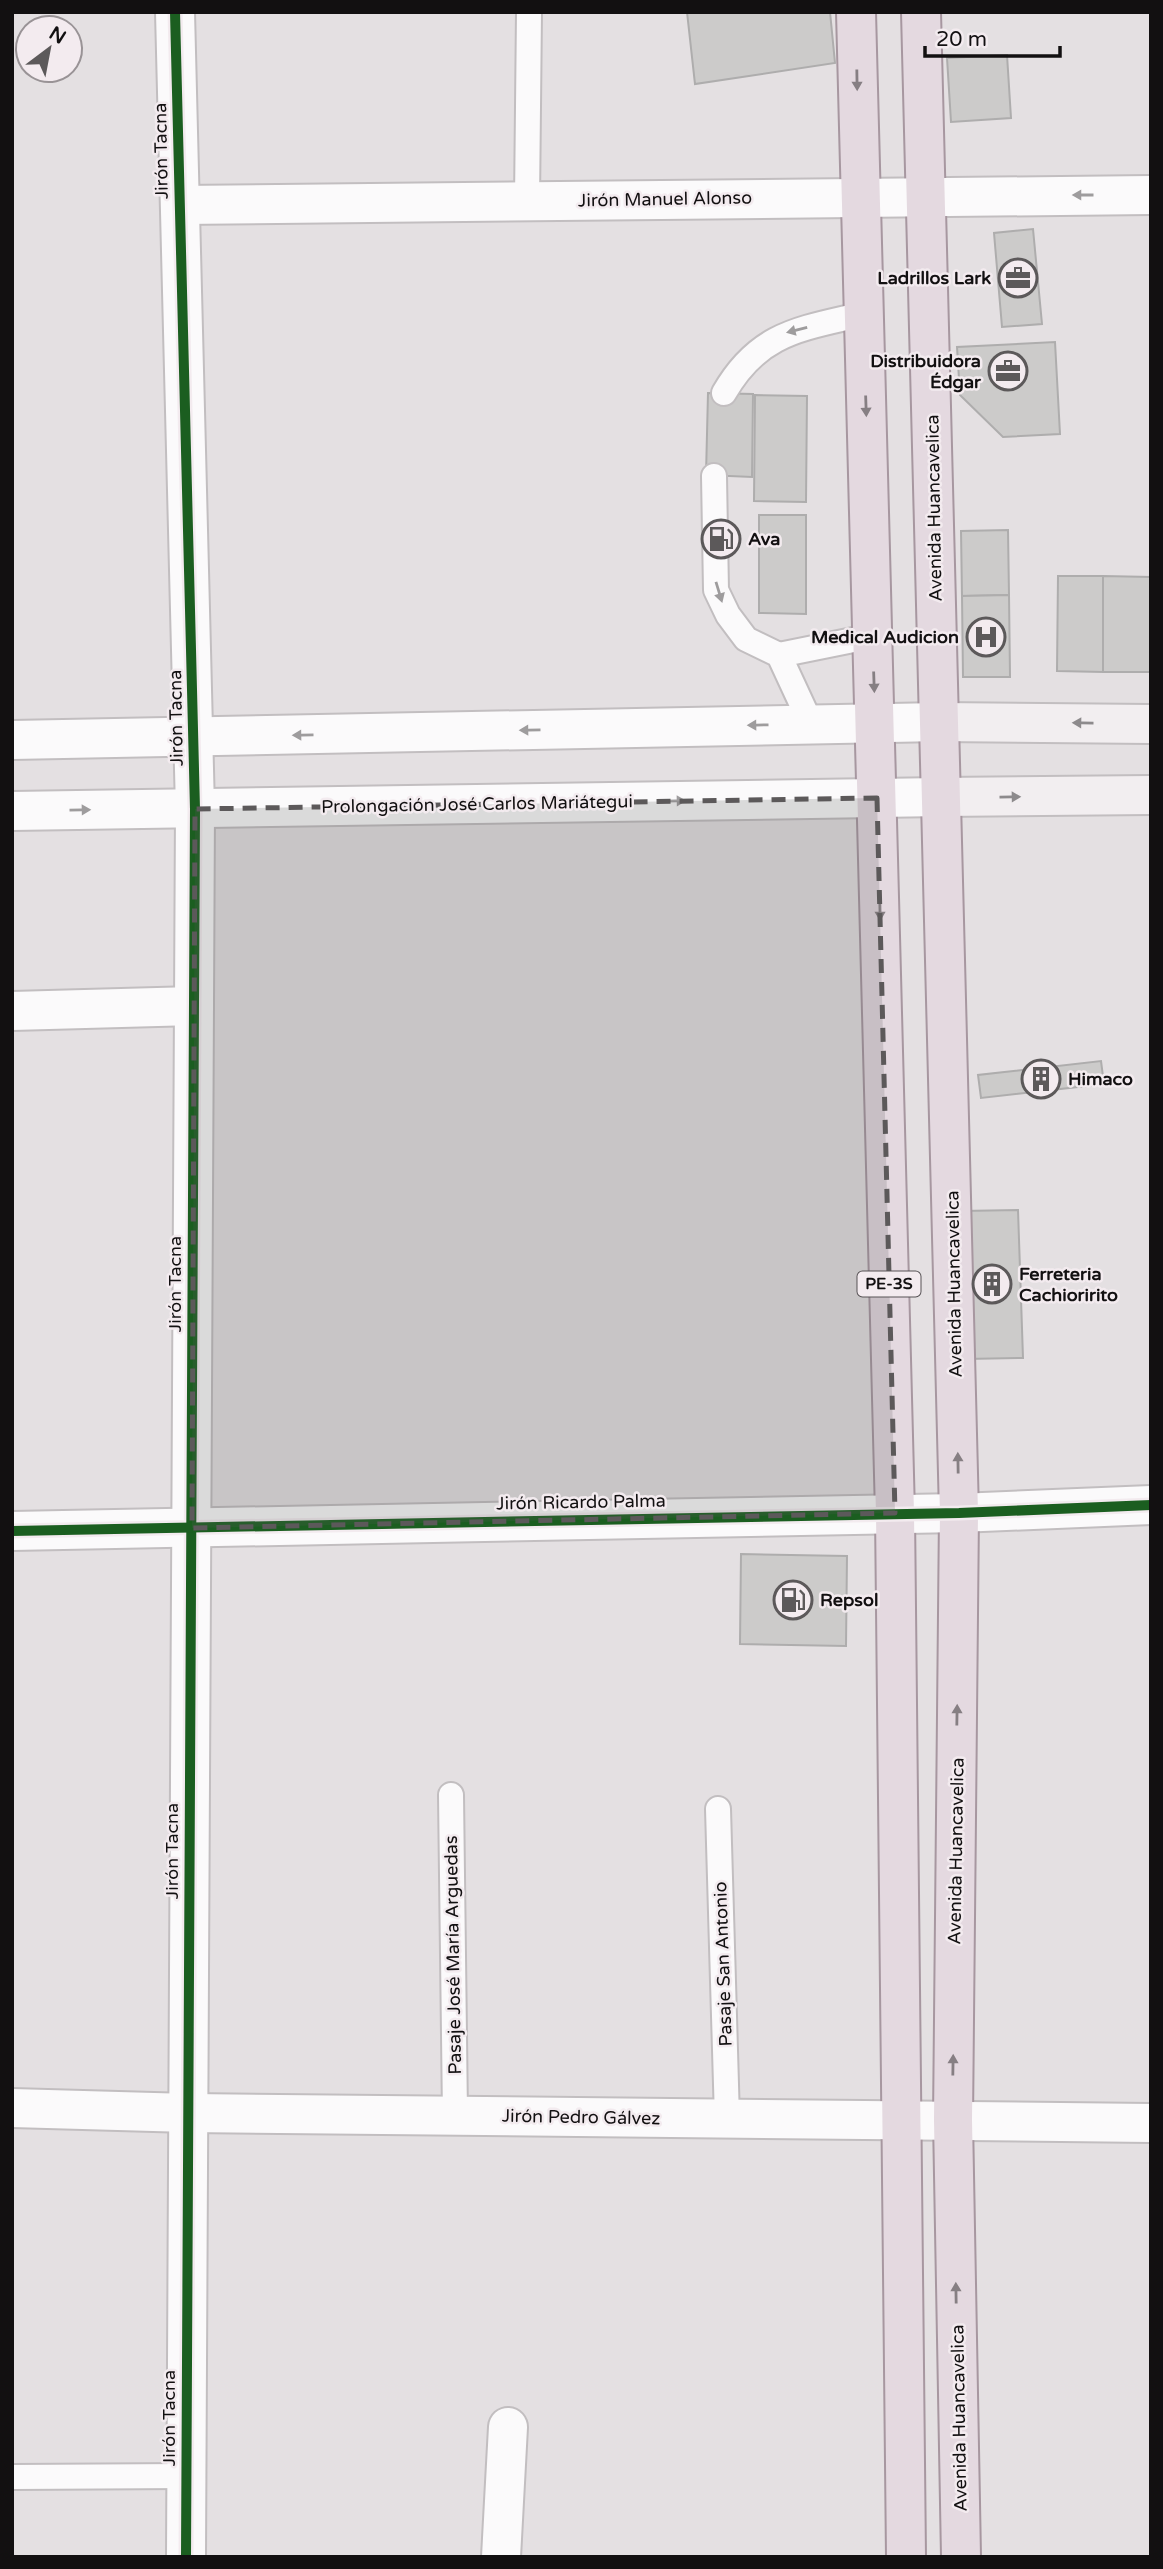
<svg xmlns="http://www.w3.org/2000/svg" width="1163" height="2569" font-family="'Varela Round',sans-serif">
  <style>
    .building { fill: #cccbca; stroke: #aeadad; stroke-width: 2 }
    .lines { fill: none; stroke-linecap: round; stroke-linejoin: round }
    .service-casing { stroke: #c2bec0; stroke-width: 28 }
    .minor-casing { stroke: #c2bec0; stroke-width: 42 }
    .tertiary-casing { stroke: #c2bec0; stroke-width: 42 }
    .secondary-casing { stroke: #c2bec0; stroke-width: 42 }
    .trunk-casing { stroke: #a797a0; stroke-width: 42 }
    .service { stroke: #fbfafb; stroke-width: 24 }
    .minor { stroke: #fbfafb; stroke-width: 38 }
    .tertiary { stroke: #fbfafb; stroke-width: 38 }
    .secondary { stroke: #f2eef0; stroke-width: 38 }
    .trunk { stroke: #e4d9e0; stroke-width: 38 }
    .cycleway-casing { stroke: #f3ebef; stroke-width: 15 }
    .cycleway { stroke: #1b5e20; stroke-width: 10 }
    .oneway { fill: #867f83 }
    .oneway2 { fill: #9e9c9d }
    .oneway3 { fill: #8d8a8c }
    .marked { fill: #5c595a; fill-opacity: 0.2; stroke: #5c595a; stroke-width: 5; stroke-dasharray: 14 9; stroke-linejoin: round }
    .labels { text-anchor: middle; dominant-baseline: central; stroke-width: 5; stroke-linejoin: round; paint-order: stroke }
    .shield { fill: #f3ebef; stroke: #565254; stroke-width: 2 }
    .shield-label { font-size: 16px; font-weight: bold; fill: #121011 }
    .street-label { font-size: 18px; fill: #121011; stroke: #f3ebef }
    .poi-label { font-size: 18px; font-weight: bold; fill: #121011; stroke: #f3ebef; text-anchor: start }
  </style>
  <rect width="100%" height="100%" fill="#e4e0e2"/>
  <g class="building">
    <polygon points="687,12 830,12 835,63 695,84"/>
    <polygon points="1007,55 1011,118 951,122 947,58"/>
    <polygon points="1033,229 1042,324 1002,327 994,233"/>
    <polygon points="1055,342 1060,434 1003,437 960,395 957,347"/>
    <polygon points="708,393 753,394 752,477 706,475"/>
    <polygon points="755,395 807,396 806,502 754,501"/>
    <polygon points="759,515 806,515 806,614 759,613"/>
    <polygon points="1008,530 1009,595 962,596 961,531"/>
    <polygon points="1058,576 1103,576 1103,672 1057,671"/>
    <polygon points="1103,576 1151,577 1151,672 1103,672"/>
    <polygon points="1009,595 1010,677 963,677 962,596"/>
    <polygon points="1101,1061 1104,1084 981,1098 978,1075"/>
    <polygon points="1018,1210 1023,1358 966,1359 962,1211"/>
    <polygon points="741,1554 847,1556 846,1646 740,1644"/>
  </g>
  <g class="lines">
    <defs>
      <g id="service">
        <polyline points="527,201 529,12"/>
        <path d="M724 393C759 332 801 329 863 314"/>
        <polyline points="714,476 716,590 728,615 746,639 779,655 811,724"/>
        <polyline points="779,655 873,636"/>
        <polyline points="451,1795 455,2115"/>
        <polyline points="718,1809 727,2119"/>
        <polyline points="12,2477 186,2476"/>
      </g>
      <g id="minor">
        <polyline points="175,12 195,809 186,2557"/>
        <polyline points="180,205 1151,195"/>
        <polyline points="12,1011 194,1006"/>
        <polyline points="12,1531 959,1513 1151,1505"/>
        <polyline points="12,2108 189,2113 1151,2123"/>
        <polyline points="501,2557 508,2427"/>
      </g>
      <g id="tertiary">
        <polyline points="12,740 940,722"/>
        <polyline points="12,811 942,797"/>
      </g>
      <g id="secondary">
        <polyline points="940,722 1151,724"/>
        <polyline points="942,797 1151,795"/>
      </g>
      <g id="trunk">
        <polyline points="856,12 895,1513 906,2557"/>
        <polyline points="921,12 959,1513 953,2120 961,2557"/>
      </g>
    </defs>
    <use href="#service" class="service-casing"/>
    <use href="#minor" class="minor-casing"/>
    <use href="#tertiary" class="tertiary-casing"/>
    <use href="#secondary" class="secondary-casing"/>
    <use href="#trunk" class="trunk-casing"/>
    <use href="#service" class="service"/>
    <use href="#minor" class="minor"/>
    <use href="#tertiary" class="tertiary"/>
    <use href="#secondary" class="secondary"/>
    <use href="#trunk" class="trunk"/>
    <defs>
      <g id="cycleway">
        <polyline points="175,12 195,809 186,2557"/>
        <polyline points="12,1531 959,1513 1151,1505"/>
      </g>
    </defs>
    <use href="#cycleway" class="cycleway-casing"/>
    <use href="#cycleway" class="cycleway"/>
  </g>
  <defs><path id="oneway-solid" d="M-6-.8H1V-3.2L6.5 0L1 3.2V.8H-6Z" transform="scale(1.75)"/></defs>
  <g class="oneway">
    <use href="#oneway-solid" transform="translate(857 80) rotate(89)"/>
    <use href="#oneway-solid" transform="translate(866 406) rotate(88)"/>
    <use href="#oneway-solid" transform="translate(874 682) rotate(88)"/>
    <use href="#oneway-solid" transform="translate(880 910) rotate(89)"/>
    <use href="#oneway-solid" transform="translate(958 1463) rotate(-91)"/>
    <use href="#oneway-solid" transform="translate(957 1715) rotate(-89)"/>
    <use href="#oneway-solid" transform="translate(953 2065) rotate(-89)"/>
    <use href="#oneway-solid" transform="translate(956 2293) rotate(-91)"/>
  </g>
  <g class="oneway2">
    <use href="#oneway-solid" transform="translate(1083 195) rotate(180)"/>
    <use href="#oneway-solid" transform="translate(797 330) rotate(166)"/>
    <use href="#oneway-solid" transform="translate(719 592) rotate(73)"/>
    <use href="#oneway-solid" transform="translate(758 725) rotate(179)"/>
    <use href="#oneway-solid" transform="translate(530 730) rotate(179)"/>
    <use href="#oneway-solid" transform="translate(303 735) rotate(179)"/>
    <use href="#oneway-solid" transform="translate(675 801) rotate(-1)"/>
    <use href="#oneway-solid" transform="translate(80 810) rotate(-1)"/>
  </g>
  <g class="oneway3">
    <use href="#oneway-solid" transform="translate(1083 723) rotate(-179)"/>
    <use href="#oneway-solid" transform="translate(1010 797) rotate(-1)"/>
  </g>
  <path class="marked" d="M877 798 895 1513 192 1528 195 809Z"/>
  <defs>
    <symbol id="office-ring" viewBox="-11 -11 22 22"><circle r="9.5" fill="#f3ebef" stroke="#5c595a" stroke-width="1.5"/><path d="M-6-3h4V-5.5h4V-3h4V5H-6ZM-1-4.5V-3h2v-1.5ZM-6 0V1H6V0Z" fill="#5c595a"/></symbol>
    <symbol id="fuel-ring" viewBox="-11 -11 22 22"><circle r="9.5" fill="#f3ebef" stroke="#5c595a" stroke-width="1.5"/><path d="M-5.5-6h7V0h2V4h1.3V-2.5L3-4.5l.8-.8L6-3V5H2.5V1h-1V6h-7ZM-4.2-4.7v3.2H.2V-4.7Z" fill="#5c595a"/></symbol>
    <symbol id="hospital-ring" viewBox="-11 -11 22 22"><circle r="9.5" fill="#f3ebef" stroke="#5c595a" stroke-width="1.5"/><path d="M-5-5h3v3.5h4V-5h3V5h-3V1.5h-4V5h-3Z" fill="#5c595a"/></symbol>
    <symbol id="building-ring" viewBox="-11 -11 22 22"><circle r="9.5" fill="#f3ebef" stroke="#5c595a" stroke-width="1.5"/><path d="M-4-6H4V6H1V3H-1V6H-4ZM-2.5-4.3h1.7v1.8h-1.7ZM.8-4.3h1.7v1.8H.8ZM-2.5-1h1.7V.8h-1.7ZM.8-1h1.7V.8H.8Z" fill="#5c595a"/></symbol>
  </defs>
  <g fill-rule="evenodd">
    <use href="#office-ring" x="996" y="256" width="44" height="44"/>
    <use href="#office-ring" x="986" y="349" width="44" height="44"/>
    <use href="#fuel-ring" x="699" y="517" width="44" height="44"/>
    <use href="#hospital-ring" x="964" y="615" width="44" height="44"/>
    <use href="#building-ring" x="1019" y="1057" width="44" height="44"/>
    <use href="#building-ring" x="970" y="1262" width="44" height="44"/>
    <use href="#fuel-ring" x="771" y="1578" width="44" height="44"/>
  </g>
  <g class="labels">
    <rect class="shield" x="857.5" y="1271.5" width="63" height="25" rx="5"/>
    <g class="shield-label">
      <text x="889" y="1284">PE-3S</text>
    </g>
    <g class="street-label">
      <text transform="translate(161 151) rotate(-91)">Jirón Tacna</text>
      <text transform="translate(665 199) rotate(-1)">Jirón Manuel Alonso</text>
      <text transform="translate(934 508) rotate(-91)">Avenida Huancavelica</text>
      <text transform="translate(176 718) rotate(-91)">Jirón Tacna</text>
      <text transform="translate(477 804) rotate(-1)">Prolongación José Carlos Mariátegui</text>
      <text transform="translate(175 1284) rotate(-90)">Jirón Tacna</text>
      <text transform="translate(954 1284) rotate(-91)">Avenida Huancavelica</text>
      <text transform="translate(581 1502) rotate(-1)">Jirón Ricardo Palma</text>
      <text transform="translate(172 1851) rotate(-90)">Jirón Tacna</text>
      <text transform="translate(956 1851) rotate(-89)">Avenida Huancavelica</text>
      <text transform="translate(453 1955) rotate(-91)">Pasaje José María Arguedas</text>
      <text transform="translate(723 1964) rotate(-92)">Pasaje San Antonio</text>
      <text transform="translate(581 2117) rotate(1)">Jirón Pedro Gálvez</text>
      <text transform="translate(169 2418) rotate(-90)">Jirón Tacna</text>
      <text transform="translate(959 2418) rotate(-91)">Avenida Huancavelica</text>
    </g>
    <g class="poi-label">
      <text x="991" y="278" text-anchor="end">Ladrillos Lark</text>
      <text x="981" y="361" text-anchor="end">Distribuidora<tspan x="981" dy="21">Édgar</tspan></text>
      <text x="748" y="539">Ava</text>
      <text x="959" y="637" text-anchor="end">Medical Audicion</text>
      <text x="1068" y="1079">Himaco</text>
      <text x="1019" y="1274">Ferreteria<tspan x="1019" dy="21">Cachioririto</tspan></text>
      <text x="820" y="1600">Repsol</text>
    </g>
  </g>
  <rect width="1163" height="2569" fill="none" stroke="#121011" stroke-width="28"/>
  <g transform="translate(49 49) rotate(32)"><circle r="33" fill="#f3ebef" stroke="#999396" stroke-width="2"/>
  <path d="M0-5L12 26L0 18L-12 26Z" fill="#5c595a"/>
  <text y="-10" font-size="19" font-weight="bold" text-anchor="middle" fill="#121011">N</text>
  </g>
  <path d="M925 46v10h135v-10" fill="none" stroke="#121011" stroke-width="3.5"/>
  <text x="936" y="46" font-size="21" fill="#121011" stroke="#f3ebef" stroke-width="5" paint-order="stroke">20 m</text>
</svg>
